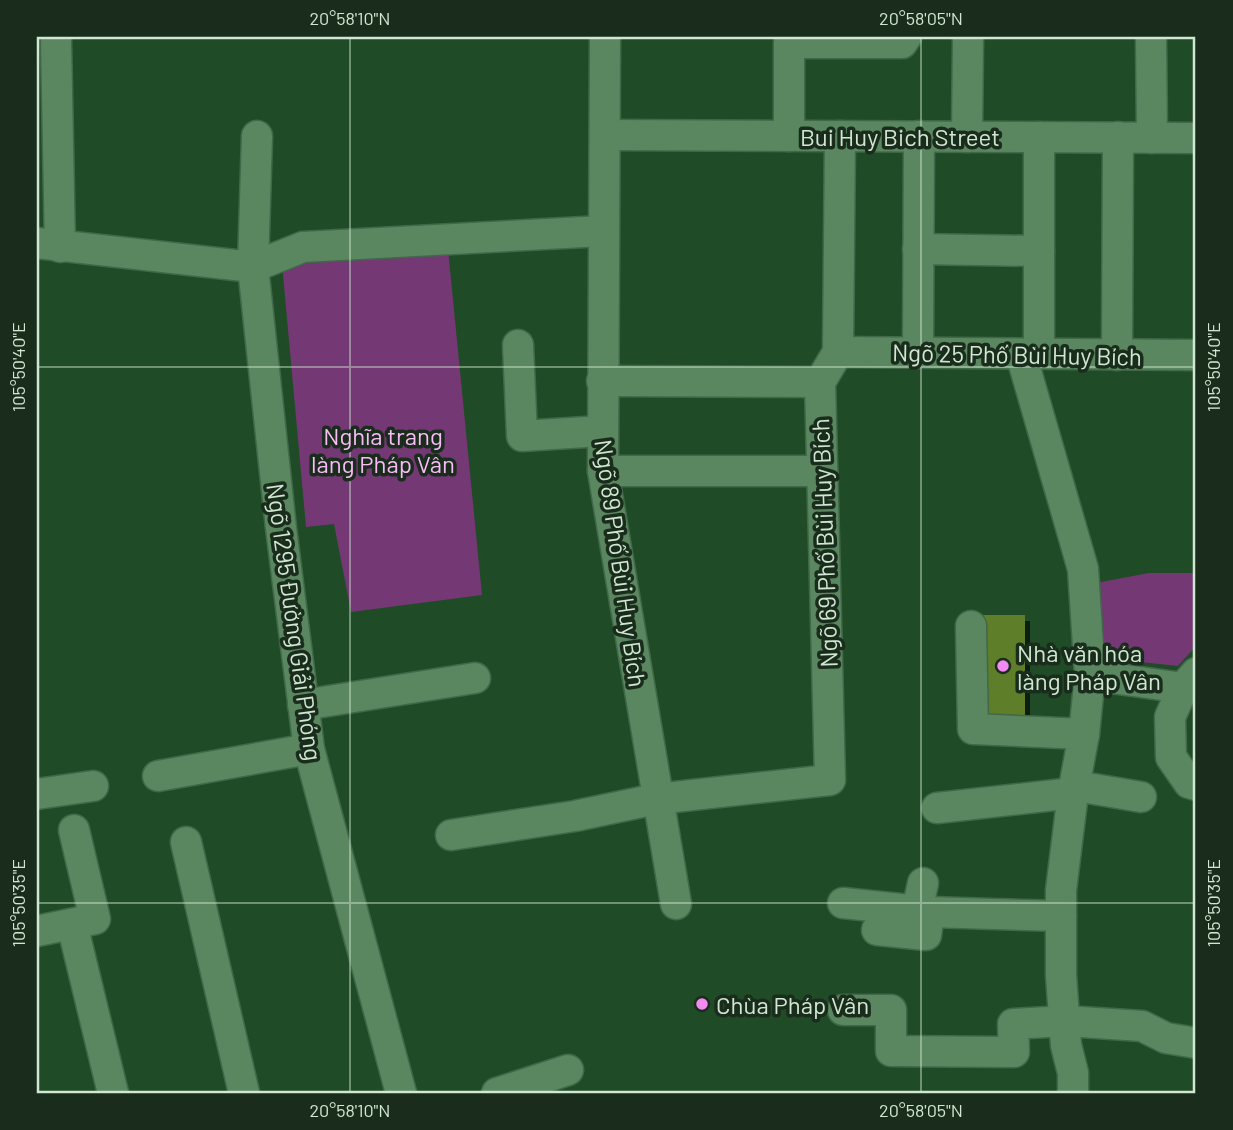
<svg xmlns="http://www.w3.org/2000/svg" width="1233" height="1130" font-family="Barlow,sans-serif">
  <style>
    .green { fill: #743874 }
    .building { fill: #5e7e29; filter: url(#shadow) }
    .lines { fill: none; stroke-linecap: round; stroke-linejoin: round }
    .minor-casing { stroke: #406849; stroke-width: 33 }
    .minor { stroke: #5a875f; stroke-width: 30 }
    .ticks { fill: none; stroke: #d0e8d2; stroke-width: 2; stroke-opacity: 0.45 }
    .poi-dot { fill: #f38af2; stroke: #1a2c1c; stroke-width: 2.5 }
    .labels { text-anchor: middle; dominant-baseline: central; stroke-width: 7; stroke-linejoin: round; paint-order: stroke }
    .street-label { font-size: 24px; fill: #d0e8d2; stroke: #1a2c1c }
    .park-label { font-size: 24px; fill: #fabcf8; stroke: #1a2c1c }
    .poi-label { font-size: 24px; fill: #d0e8d2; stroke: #1a2c1c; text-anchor: start }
    .neatline { fill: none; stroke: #d0e8d2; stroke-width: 2.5 }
    .ticks-label { font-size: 18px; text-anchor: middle; fill: #d0e8d2 }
  </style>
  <defs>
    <filter id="shadow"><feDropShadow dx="6" dy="6" stdDeviation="0" flood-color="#0009"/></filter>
  </defs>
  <rect width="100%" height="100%" fill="#204b27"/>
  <g class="green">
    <polygon points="448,249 482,595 351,612 334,524 306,527 282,264 308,258"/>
    <polygon points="1149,573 1196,573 1196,646 1178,666 1103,658 1096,583"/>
  </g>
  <rect class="building" x="981" y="615" width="44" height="103"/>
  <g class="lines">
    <defs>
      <g id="minor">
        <polyline points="605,37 603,471 676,904"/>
        <polyline points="1151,37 1152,138"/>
        <polyline points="56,40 60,247"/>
        <polyline points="605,135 1196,138"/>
        <polyline points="257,136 253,267 281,528 309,749 401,1093"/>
        <polyline points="789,136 789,43 902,43 906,37"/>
        <polyline points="967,137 968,37"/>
        <polyline points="1039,137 1039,354"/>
        <polyline points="37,243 253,267 303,247 603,231"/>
        <polyline points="918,249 1039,251"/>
        <polyline points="518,345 522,436 602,431"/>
        <polyline points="838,352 1196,355"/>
        <polyline points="918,353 919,136"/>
        <polyline points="1021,354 1083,569 1090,675 1084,734 1073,793 1061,890 1061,975 1066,1045 1073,1073 1073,1093"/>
        <polyline points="1117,355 1118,137"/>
        <polyline points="602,381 820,382"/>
        <polyline points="603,471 822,471"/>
        <polyline points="971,626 973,729 1084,734"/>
        <polyline points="1196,673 1183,688 1170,717 1171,757 1189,783 1196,785"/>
        <polyline points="1090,675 1183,688"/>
        <polyline points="303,705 475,678"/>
        <polyline points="158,776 309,749"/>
        <polyline points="1076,786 1141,797"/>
        <polyline points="37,794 93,786"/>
        <polyline points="937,808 1073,793"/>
        <polyline points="451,835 575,816 656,799 830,780 820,382 838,352 840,136"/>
        <polyline points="186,842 244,1093"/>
        <polyline points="843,903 929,912 1061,916"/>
        <polyline points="917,911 923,883"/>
        <polyline points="72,924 113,1093"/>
        <polyline points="877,930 926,935 929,912"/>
        <polyline points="37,931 95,919 74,830"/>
        <polyline points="843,1010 891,1010 891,1051 1014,1052 1013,1024 1066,1021 1142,1026 1166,1038 1196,1043"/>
        <polyline points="497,1093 568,1070"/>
      </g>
    </defs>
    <use href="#minor" class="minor-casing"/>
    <use href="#minor" class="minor"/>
  </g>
  <path class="ticks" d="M350 37V1093M921 37V1093M37 367H1196M37 903H1196"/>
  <g class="poi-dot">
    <circle cx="1003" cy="666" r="7"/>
    <circle cx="702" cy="1004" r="7"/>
  </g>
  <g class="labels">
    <g class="street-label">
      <text x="900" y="136">Bui Huy Bich Street</text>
      <text transform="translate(1017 354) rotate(1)">Ngõ 25 Phố Bùi Huy Bích</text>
      <text transform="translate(824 543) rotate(-92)">Ngõ 69 Phố Bùi Huy Bích</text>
      <text transform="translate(621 563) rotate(82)">Ngõ 89 Phố Bùi Huy Bích</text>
      <text transform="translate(295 622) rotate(82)">Ngõ 1295 Đường Giải Phóng</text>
    </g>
    <g class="park-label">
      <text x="383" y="435">Nghĩa trang<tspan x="383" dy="28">làng Pháp Vân</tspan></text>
    </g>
    <g class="poi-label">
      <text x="1017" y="652">Nhà văn hóa<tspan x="1017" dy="28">làng Pháp Vân</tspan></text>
      <text x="716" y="1004">Chùa Pháp Vân</text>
    </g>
  </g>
  <rect width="1233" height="1130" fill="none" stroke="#1a2c1c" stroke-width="77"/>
  <rect x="38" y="38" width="1156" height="1054" class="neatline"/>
  <g class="ticks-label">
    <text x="350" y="25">20°58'10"N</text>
    <text x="921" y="25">20°58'05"N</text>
    <text transform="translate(1214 367) rotate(-90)" y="6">105°50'40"E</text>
    <text transform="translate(19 367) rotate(-90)" y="6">105°50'40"E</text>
    <text transform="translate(1214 903) rotate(-90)" y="6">105°50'35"E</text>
    <text transform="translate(19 903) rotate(-90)" y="6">105°50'35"E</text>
    <text x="350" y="1117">20°58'10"N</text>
    <text x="921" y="1117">20°58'05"N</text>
  </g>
</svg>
